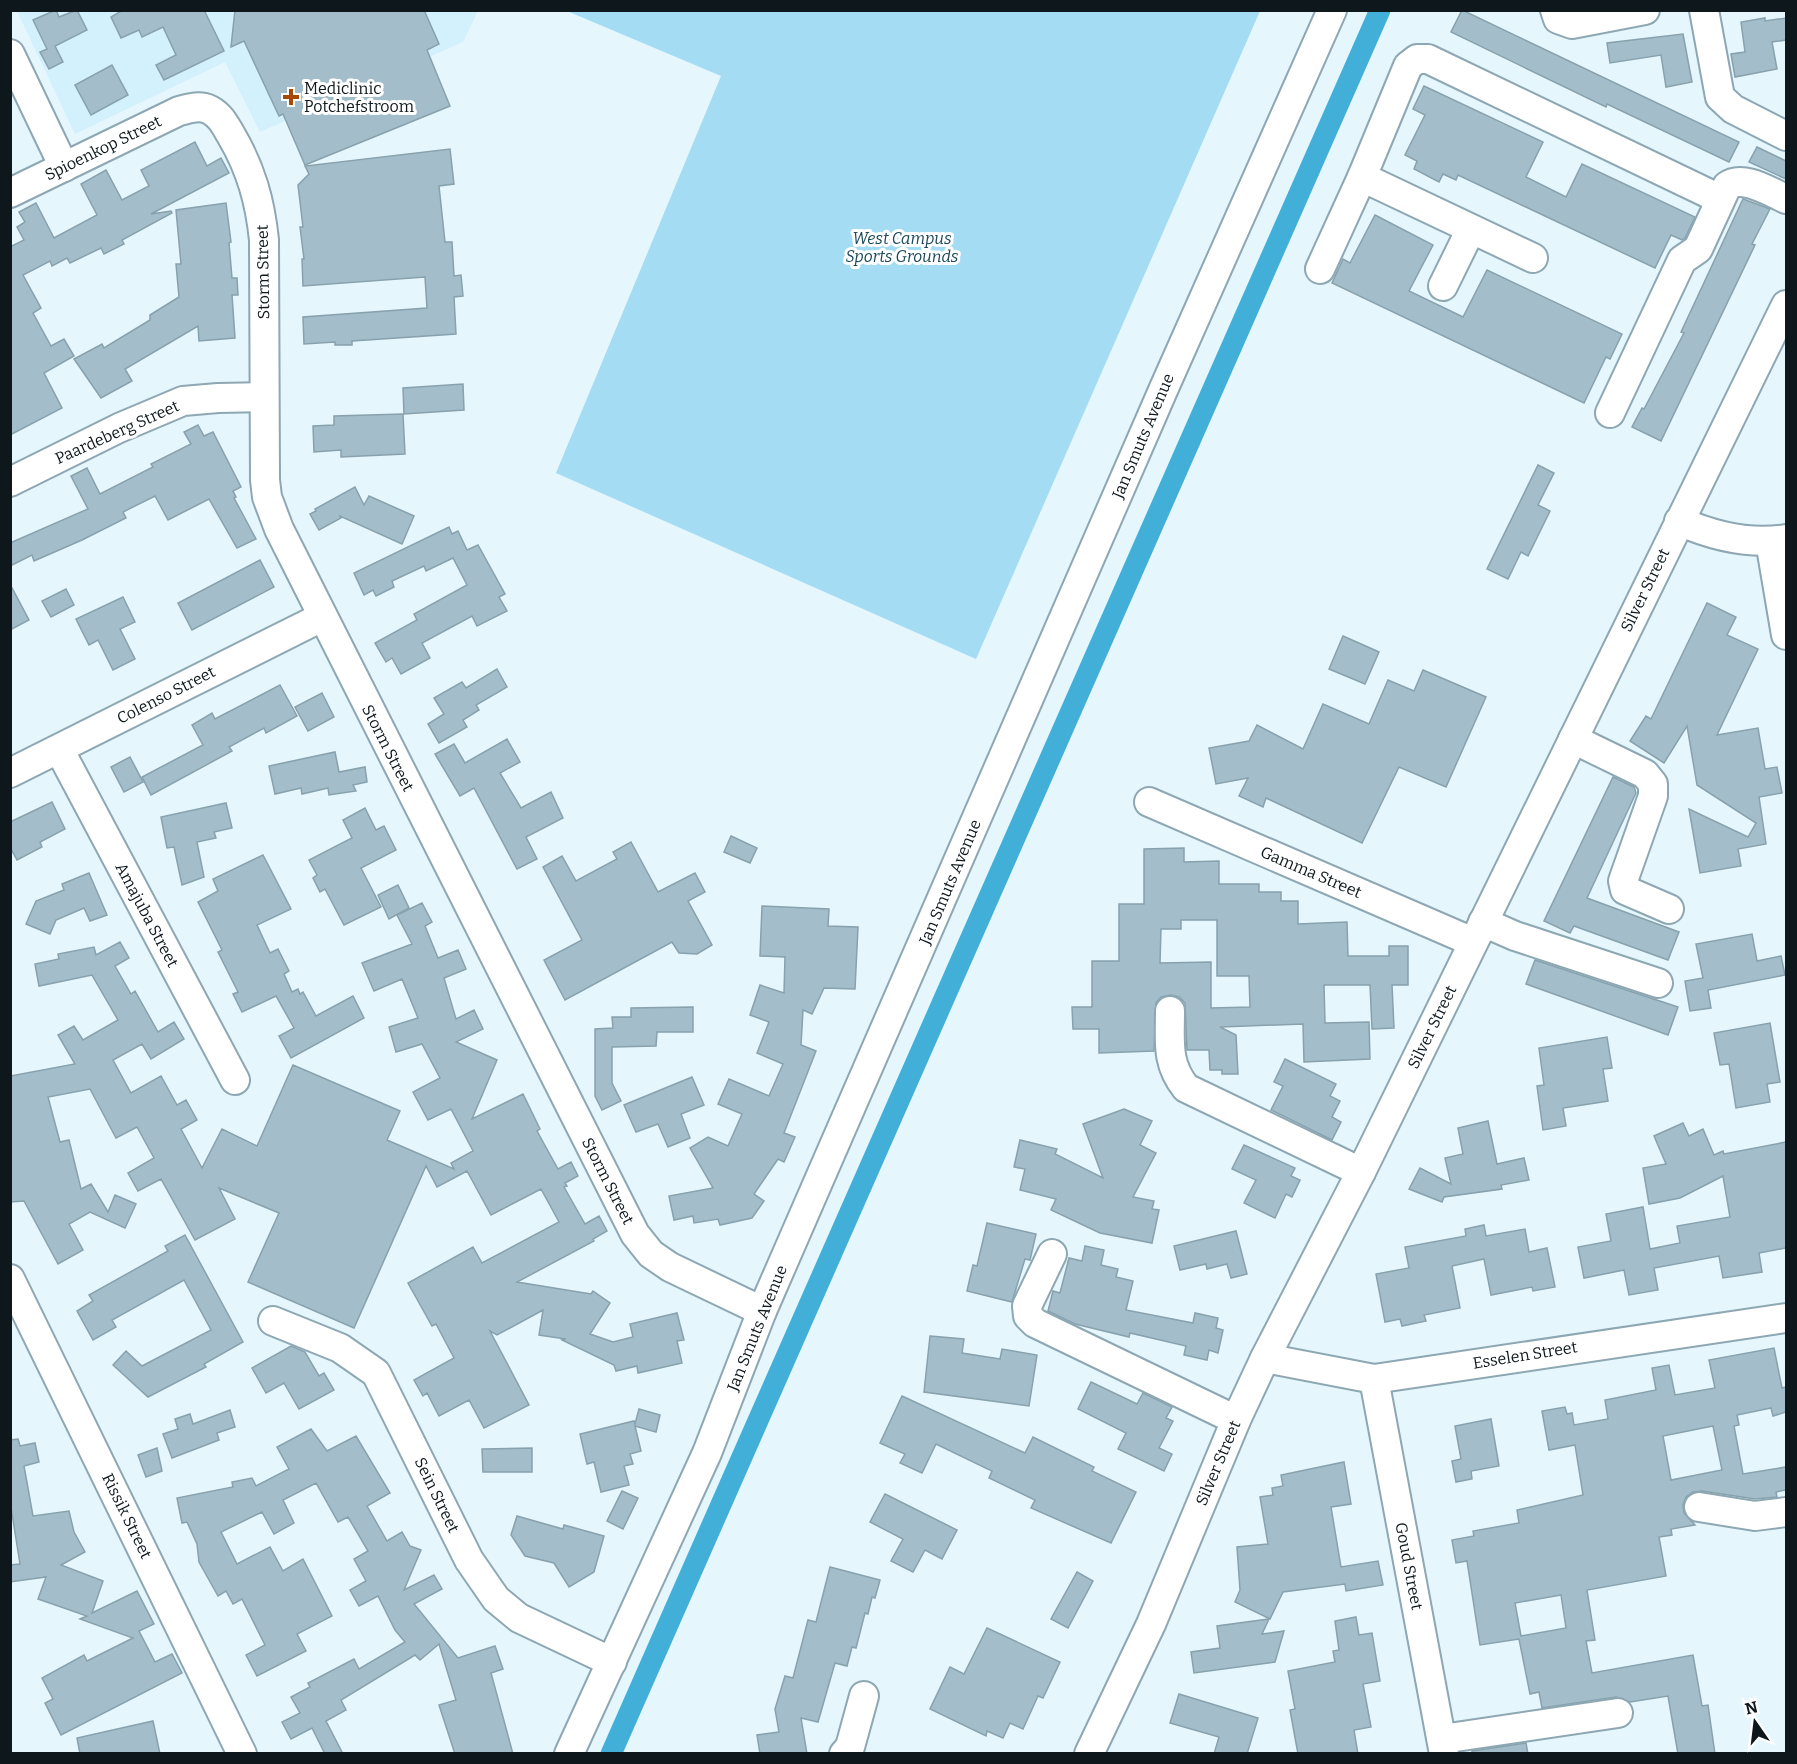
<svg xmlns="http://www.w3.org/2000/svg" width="1797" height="1764" font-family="Bitter,serif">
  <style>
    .built { fill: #d3f0fd }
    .green { fill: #a4dcf4 }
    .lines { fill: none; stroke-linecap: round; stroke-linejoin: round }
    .canal { stroke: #42afd8; stroke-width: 21 }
    .building { fill: #a3beca; stroke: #87a1ad; stroke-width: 1.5; fill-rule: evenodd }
    .minor-casing { stroke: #8da7b3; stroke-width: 32 }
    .minor { stroke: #fff; stroke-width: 28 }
    .poi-dot { fill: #aa4903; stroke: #fff; stroke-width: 2 }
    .labels { text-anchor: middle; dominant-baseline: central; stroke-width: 6; stroke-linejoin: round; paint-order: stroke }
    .poi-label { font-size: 16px; fill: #0e181c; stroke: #fff; text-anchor: start }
    .street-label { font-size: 16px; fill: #0e181c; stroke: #fff }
    .park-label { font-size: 16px; font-style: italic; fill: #1b485a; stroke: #fff }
  </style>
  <rect width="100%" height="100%" fill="#e5f6fd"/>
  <polygon class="built" points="17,11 478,11 463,42 260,132 225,62 75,134"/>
  <polygon class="green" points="567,11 1260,11 976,659 556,473 721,76"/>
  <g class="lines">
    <polyline class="canal" points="611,1754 1380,10"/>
  </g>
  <g class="building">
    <polygon points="56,10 59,17 77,10 87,30 55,46 63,62 49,69 40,52 47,49 33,20"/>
    <polygon points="123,10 204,10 224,51 164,80 156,65 176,55 163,27 142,37 139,30 121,38 111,17"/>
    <polygon points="235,10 424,10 439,44 427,50 450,106 305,165 283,114 279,116 244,41 231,47"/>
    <polygon points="1462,10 1739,142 1729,162 1607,104 1606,107 1451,32"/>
    <polygon points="1765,18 1765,21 1786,18 1786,40 1772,42 1777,69 1735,77 1731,54 1745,52 1741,22"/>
    <polygon points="1683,34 1692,82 1666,87 1661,55 1610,63 1607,43"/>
    <polygon points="112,65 128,95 91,115 75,85"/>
    <polygon points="1424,86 1543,142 1526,177 1566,197 1582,164 1695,217 1685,238 1682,240 1671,235 1655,268 1458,175 1456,180 1443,174 1439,182 1414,169 1417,161 1405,155 1425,115 1413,109"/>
    <polygon points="195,142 207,166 221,158 229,173 151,214 171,211 172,213 122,240 124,244 104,254 101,248 70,263 67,258 52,266 50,261 23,275 41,308 33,313 51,346 64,339 74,356 44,373 62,408 10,435 10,247 24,240 17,227 25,222 19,212 36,203 54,238 97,215 81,184 106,170 122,200 149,186 141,170"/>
    <polygon points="1757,147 1786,161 1786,179 1749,162"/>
    <polygon points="450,149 454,184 439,186 445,242 452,242 454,276 461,275 463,296 454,297 456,334 352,341 352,345 335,345 335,342 304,344 303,317 427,308 425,277 303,286 302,259 304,259 300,227 303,227 298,185 309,174 305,166"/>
    <polygon points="1743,199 1770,209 1752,244 1755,245 1661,441 1632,427 1642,408 1644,409 1684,333 1681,332"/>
    <polygon points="226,203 231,242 229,243 232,278 237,278 238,295 232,295 235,338 199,341 198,326 125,369 132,381 101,398 74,359 102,344 104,348 150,320 150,315 179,297 176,264 181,264 176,210"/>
    <polygon points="1375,215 1433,245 1409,291 1463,317 1487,270 1622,334 1610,359 1606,357 1584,403 1332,283 1343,259 1350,263"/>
    <polygon points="463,384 464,410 404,414 403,388"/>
    <polygon points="403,414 405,454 341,457 341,450 314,452 313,426 334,425 334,416"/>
    <polygon points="198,425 204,436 213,432 241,487 233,491 236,497 234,498 256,539 237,548 209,499 168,520 155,496 123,512 126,518 82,540 34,561 32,555 10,566 10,543 88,509 71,476 87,468 100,494 153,467 151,464 191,444 184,432"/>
    <polygon points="1538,465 1554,473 1538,505 1550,511 1528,556 1521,552 1508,579 1487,569"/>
    <polygon points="355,487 364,505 369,496 414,516 402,544 340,516 341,518 319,530 310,514 316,511 315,509"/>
    <polygon points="449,527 452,534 458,531 467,550 478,545 505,594 499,597 507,611 477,626 472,616 422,643 430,658 401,674 392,658 386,662 375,643 417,620 414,614 467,585 453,558 426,571 424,566 392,581 394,587 376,596 373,590 364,595 354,573"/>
    <polygon points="260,560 274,587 192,630 178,603"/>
    <polygon points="10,584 29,620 10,630"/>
    <polygon points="66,589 74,605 51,617 42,601"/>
    <polygon points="123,597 135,622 120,629 135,659 113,670 98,640 89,645 76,619"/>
    <polygon points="1707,603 1736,617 1727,635 1758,649 1717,735 1758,728 1765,769 1777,767 1782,793 1759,797 1766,844 1738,849 1741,866 1700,873 1689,809 1748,837 1756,823 1697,785 1687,726 1664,763 1630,741 1646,716 1651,719"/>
    <polygon points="1343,636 1379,652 1365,684 1329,669"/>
    <polygon points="497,669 507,687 476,705 479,710 463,720 467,727 439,743 428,724 444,714 434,698 462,682 466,688"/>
    <polygon points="1423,670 1486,697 1446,787 1399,767 1362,843 1266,798 1263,807 1239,796 1248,778 1216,784 1209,748 1249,741 1257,725 1303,749 1323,704 1369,724 1388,680 1414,691"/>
    <polygon points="280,685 297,716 266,733 264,728 229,747 232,751 151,795 142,777 203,745 192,725 212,713 215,719"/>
    <polygon points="322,693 334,717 308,731 295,707"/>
    <polygon points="507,739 520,762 500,773 521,808 551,792 563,818 526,837 537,859 517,869 474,788 460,796 435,754 454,744 465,763"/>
    <polygon points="335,752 339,772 365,767 367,782 353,785 356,791 329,795 328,788 302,794 301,788 275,794 269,766"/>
    <polygon points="130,757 143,782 124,792 111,767"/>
    <polygon points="1613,777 1634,787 1636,793 1587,898 1679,932 1668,960 1574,926 1570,933 1544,921"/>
    <polygon points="52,802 65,829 40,842 42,847 17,860 10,847 10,822"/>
    <polygon points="226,803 232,828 214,832 216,838 197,842 204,877 182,885 174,847 167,848 161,817"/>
    <polygon points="365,808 376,830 384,826 396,850 361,868 381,907 344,925 325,889 320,892 313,878 317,875 309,860 352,838 343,820"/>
    <polygon points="731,836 757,848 750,863 724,852"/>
    <polygon points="631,842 658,892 695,873 705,892 688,901 712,945 697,954 679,953 672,942 565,1000 544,960 582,940 543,867 562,856 576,881 617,859 613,852"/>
    <path d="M1184 848V862L1219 861V884H1259V892H1281V901H1298V924L1347 922 1348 956H1389V946H1408V985H1392L1394 1028 1372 1029 1370 985H1324L1325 1023 1369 1022 1370 1059 1304 1062 1303 1024 1220 1027 1236 1035 1238 1074H1222V1070H1210L1209 1050H1187L1185 1003 1179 997 1171 995 1161 997 1156 1003 1154 1051 1099 1053V1029H1073L1072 1007H1092V961H1119V904H1144V849ZM1181 920H1217V976H1249L1250 1007 1211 1008V962L1160 963 1161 929H1181Z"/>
    <polygon points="263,855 291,909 257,925 270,953 278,949 289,971 284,974 292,992 298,989 300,994 303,992 316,1016 353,996 364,1018 291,1058 279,1036 294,1028 276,996 242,1012 233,994 238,992 218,952 222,950 198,902 218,891 213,879"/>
    <polygon points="89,873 107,915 90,921 84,908 56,920 50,934 26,924 36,901 64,890 62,884"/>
    <polygon points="398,885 409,908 389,919 378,895"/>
    <polygon points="422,903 432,922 425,926 438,958 458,950 466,969 444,978 456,1019 474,1010 483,1029 456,1042 497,1060 472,1119 523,1094 540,1129 537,1131 558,1169 571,1162 578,1176 565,1183 567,1186 564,1187 585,1224 599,1216 607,1231 593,1239 594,1241 517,1282 591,1294 593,1291 610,1303 590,1334 613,1342 633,1337 630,1324 677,1313 684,1340 677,1341 682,1363 638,1373 637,1366 616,1371 614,1365 562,1340 566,1339 539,1335 543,1310 497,1335 490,1331 529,1405 484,1428 469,1400 439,1416 427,1393 423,1396 414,1380 454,1358 436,1324 432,1326 408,1283 473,1247 482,1263 559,1222 541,1189 491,1215 467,1171 437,1187 426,1166 354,1328 248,1282 279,1213 219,1188 235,1219 195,1240 161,1179 138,1191 128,1173 154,1158 137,1127 116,1138 90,1089 48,1097 60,1142 69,1140 81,1189 91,1184 108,1212 115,1195 136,1204 125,1228 90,1212 69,1224 83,1250 58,1264 24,1201 10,1202 10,1076 75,1064 58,1035 74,1026 83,1040 118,1020 92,975 39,986 35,964 59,959 58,954 94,947 96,955 120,942 129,958 115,966 131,994 135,991 158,1032 174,1022 184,1039 151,1059 142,1044 113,1060 131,1093 161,1076 177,1105 186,1100 197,1120 181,1129 202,1168 222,1129 257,1146 293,1065 400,1111 387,1140 454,1169 451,1163 473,1151 451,1109 428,1120 413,1092 440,1078 422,1044 396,1052 389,1027 418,1018 402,979 374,991 362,963 412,944 397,915"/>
    <polygon points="762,906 829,909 828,926 858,927 855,989 824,988 812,1014 803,1010 801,1045 816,1051 784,1133 795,1137 784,1162 778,1159 754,1194 764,1201 752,1218 720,1225 718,1219 694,1223 693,1216 674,1220 669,1196 713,1188 690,1148 708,1137 728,1146 742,1114 718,1104 729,1079 769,1096 783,1064 757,1053 769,1022 750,1015 760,985 784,993 785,957 760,956"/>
    <polygon points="1752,934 1757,961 1781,956 1785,975 1708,990 1711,1008 1690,1011 1685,981 1703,978 1696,944"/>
    <polygon points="1535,960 1678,1007 1668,1035 1526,984"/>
    <polygon points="693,1007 693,1032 657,1032 656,1046 612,1047 612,1083 621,1101 602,1110 595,1096 595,1029 613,1028 612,1017 631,1017 631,1008"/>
    <polygon points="1770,1023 1780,1082 1767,1084 1770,1102 1736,1108 1729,1064 1720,1065 1714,1033"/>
    <polygon points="1607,1037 1612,1068 1603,1069 1608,1101 1563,1108 1566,1126 1543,1130 1537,1086 1544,1085 1539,1048"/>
    <polygon points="1285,1059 1336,1084 1330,1096 1340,1101 1332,1117 1341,1122 1332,1140 1271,1110 1283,1086 1274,1082"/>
    <polygon points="692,1077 704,1105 681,1114 690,1138 668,1147 658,1124 636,1132 624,1105"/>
    <polygon points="1124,1109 1152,1121 1140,1145 1156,1153 1133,1197 1154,1201 1152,1209 1159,1210 1152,1243 1100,1233 1051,1210 1056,1199 1020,1190 1025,1169 1014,1167 1020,1140 1057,1149 1055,1154 1103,1178 1083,1124"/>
    <polygon points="1488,1121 1497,1164 1524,1158 1529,1180 1501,1185 1502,1189 1444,1197 1442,1202 1409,1189 1420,1168 1451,1184 1445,1158 1463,1154 1458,1128"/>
    <polygon points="1683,1123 1689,1136 1703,1129 1714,1155 1723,1151 1724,1154 1786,1142 1786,1248 1759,1253 1762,1272 1723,1278 1719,1256 1654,1268 1658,1290 1629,1295 1624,1270 1584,1278 1578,1247 1611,1241 1606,1214 1643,1207 1650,1249 1680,1243 1677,1226 1730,1217 1723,1176 1680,1198 1649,1204 1643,1168 1666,1164 1654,1136"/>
    <polygon points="1244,1145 1295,1168 1291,1176 1300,1180 1292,1197 1286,1194 1275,1218 1244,1203 1256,1180 1232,1169"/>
    <polygon points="987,1223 1036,1234 1030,1260 1025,1259 1012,1302 967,1291 973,1265 977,1266"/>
    <polygon points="1484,1225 1486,1236 1525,1229 1529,1252 1547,1248 1555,1287 1533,1291 1532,1287 1491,1295 1484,1259 1452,1266 1460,1308 1424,1315 1426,1321 1402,1326 1400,1319 1385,1322 1376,1274 1409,1268 1405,1247 1466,1236 1465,1229"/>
    <polygon points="1236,1231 1247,1274 1231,1278 1227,1264 1207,1269 1206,1264 1180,1270 1174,1246"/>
    <polygon points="185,1235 243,1342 204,1364 206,1367 148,1397 113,1365 126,1351 142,1366 211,1330 184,1280 112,1320 116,1327 93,1340 77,1311 93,1301 89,1295 168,1251 165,1246"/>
    <polygon points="1085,1246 1104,1250 1101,1265 1118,1269 1116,1277 1133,1281 1126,1310 1193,1323 1195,1313 1218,1318 1216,1328 1223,1330 1218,1353 1209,1350 1207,1360 1184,1355 1186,1346 1130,1333 1129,1337 1075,1324 1048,1311 1053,1291 1060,1293 1069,1258 1082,1261"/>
    <polygon points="930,1336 964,1339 962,1353 1000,1359 1002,1349 1037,1355 1029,1406 924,1392"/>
    <polygon points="291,1346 305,1352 319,1376 324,1373 334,1390 299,1409 284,1383 266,1393 252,1368"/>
    <path d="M1774 1348 1782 1388 1786 1387V1412L1773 1416 1771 1408 1737 1415 1739 1425 1734 1426 1743 1474 1786 1467V1490L1776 1492 1777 1497 1755 1499 1702 1491 1693 1492 1686 1497 1683 1505 1684 1513 1695 1525 1671 1529 1672 1535 1659 1537 1666 1576 1587 1590 1595 1640 1586 1641 1592 1673 1693 1655 1702 1706 1708 1705 1715 1754H1678L1668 1696 1630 1702 1616 1697 1542 1708 1539 1692 1530 1694 1519 1639 1480 1645 1467 1561 1456 1563 1452 1540 1474 1536 1473 1531 1519 1523 1517 1510 1583 1495 1575 1445 1549 1450 1542 1411 1565 1407 1567 1414 1572 1413 1574 1425 1608 1419 1605 1400 1656 1390 1652 1368 1669 1365 1675 1395 1715 1388 1709 1360ZM1713 1426 1722 1470 1671 1480 1663 1436ZM1561 1595 1566 1628 1521 1636 1515 1603Z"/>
    <polygon points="1091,1382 1137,1404 1143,1393 1172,1407 1166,1418 1173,1421 1159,1448 1172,1454 1164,1471 1118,1449 1126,1433 1078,1409"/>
    <polygon points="902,1396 1025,1453 1033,1437 1094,1467 1092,1471 1136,1492 1111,1543 1031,1508 1035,1500 989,1478 992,1471 936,1444 922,1473 900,1463 905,1454 880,1443"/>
    <polygon points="639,1409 660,1415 656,1432 635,1426 641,1451 630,1454 633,1464 624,1466 629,1485 601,1492 594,1462 587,1464 580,1434 634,1421 635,1424"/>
    <polygon points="230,1410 235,1427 217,1433 219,1440 172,1458 163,1434 178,1429 175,1419 190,1414 193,1424"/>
    <polygon points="1491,1419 1499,1466 1471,1471 1472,1479 1456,1482 1452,1461 1461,1459 1455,1426"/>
    <polygon points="311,1429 327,1451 356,1436 390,1493 367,1506 387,1541 402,1532 410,1546 421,1550 404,1590 434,1575 442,1589 414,1604 458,1658 495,1646 503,1669 491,1673 513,1754 455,1754 439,1705 456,1700 439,1644 420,1660 415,1655 341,1700 346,1710 326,1721 343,1754 325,1754 312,1728 291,1739 282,1722 300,1713 291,1697 310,1687 308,1683 354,1659 359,1669 405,1642 395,1630 378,1596 359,1606 350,1590 366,1581 354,1559 368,1551 348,1517 338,1522 316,1483 283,1500 294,1523 274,1534 262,1512 221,1532 237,1564 270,1547 283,1571 303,1559 332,1616 297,1634 306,1651 257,1676 246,1655 265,1645 242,1599 233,1604 226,1591 218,1596 199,1562 197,1544 187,1522 182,1523 177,1498 233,1487 232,1482 252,1478 256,1486 289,1469 277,1447"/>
    <polygon points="18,1439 20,1446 35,1443 39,1462 24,1466 33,1516 69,1511 74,1532 85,1552 61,1565 103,1581 92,1613 137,1591 154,1624 139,1631 155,1662 172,1654 182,1673 61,1735 45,1703 53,1699 42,1678 84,1655 87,1661 133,1638 80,1619 87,1616 38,1599 46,1577 10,1582 10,1565 20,1564 10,1501 10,1440"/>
    <polygon points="157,1448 162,1471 146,1477 138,1455"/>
    <polygon points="532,1448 532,1472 483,1472 482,1449"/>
    <polygon points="1344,1462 1351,1504 1331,1507 1341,1567 1378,1561 1383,1585 1346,1591 1345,1584 1283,1592 1270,1619 1235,1602 1240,1590 1237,1547 1268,1544 1260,1497 1273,1495 1272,1488 1283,1486 1281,1475"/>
    <polygon points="622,1491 638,1498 623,1529 607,1521"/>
    <polygon points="885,1494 957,1530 942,1559 925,1550 913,1572 891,1561 903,1539 870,1522"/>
    <polygon points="517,1516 563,1529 564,1525 604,1536 594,1572 569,1587 554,1563 525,1556 511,1535"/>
    <polygon points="830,1567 880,1580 875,1598 872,1597 868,1614 865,1613 856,1648 852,1647 847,1666 835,1663 818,1722 801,1718 807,1754 760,1754 757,1735 779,1732 775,1709 785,1676 793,1678 808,1620 816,1622"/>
    <polygon points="1077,1572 1093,1581 1068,1628 1051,1619"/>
    <polygon points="1356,1617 1359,1635 1372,1633 1380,1681 1363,1684 1371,1727 1354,1730 1358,1754 1298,1754 1290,1710 1295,1709 1288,1671 1335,1662 1333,1651 1339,1650 1335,1621"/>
    <polygon points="1269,1619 1262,1634 1284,1631 1275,1662 1194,1673 1191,1652 1220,1648 1217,1626"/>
    <polygon points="987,1628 1060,1662 1043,1698 1038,1696 1023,1729 1010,1723 1003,1738 987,1731 986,1736 930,1709 950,1667 964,1674"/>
    <polygon points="1179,1694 1258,1718 1247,1754 1214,1754 1219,1737 1170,1723"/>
    <polygon points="153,1721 160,1754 80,1754 77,1738"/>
    <polygon points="1526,1743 1528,1754 1472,1754 1472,1751"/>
  </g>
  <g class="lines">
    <defs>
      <g id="minor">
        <polyline points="1555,10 1558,19 1572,24 1645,10"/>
        <polyline points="1704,10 1720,97 1733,109 1786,136"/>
        <polyline points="10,54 64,167"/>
        <polyline points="1362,177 1533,258"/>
        <path d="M10 193 179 111C190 108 200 105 210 110 221 116 225 125 231 135 251 169 260 201 264 240L265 480 267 497 279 529 635 1234 651 1254 670 1267 762 1311"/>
        <polyline points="1320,269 1362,177 1408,66 1417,59 1428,59 1720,199"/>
        <polyline points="1443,286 1471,229"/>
        <path d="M1610 413 1682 260 1698 249 1727 186C1743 174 1770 192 1786 199"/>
        <polyline points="10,482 119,428 183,401 218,398 264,397"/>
        <path d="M1679 521C1713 536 1748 545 1786 539"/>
        <polyline points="1770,541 1786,635"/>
        <polyline points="1573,739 1645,774 1653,784 1653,796 1623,881 1625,890 1669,909"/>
        <polyline points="59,749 235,1080"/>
        <polyline points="10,773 322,617"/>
        <polyline points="1149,802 1473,942"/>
        <polyline points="1483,922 1515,936 1658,983"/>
        <path d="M1170 1011C1170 1042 1166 1063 1186 1088L1361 1172"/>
        <polyline points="1052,1254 1027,1306 1028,1316 1035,1323 1236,1420"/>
        <polyline points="10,1279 242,1754"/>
        <polyline points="273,1321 340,1348 376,1373 469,1560 496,1599 519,1618 612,1662"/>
        <polyline points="1265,1358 1374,1379 1786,1318"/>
        <polyline points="1374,1379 1444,1754"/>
        <polyline points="1699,1507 1755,1516 1786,1512"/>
        <polyline points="1442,1739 1618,1713"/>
        <polyline points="569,1754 707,1453 762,1311 1164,388 1332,10"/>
        <polyline points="844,1754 850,1747 864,1696"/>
        <polyline points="1089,1754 1151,1624 1236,1420 1265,1358 1361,1172 1786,305"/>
      </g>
    </defs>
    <use href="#minor" class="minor-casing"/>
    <use href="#minor" class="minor"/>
  </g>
  <path class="poi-dot" d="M288 88h6v6h6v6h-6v6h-6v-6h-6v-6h6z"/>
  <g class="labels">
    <g class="poi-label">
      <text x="304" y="88">Mediclinic<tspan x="304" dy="18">Potchefstroom</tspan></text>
    </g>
    <g class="street-label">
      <text transform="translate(103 148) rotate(-26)">Spioenkop Street</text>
      <text transform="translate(263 272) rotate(-91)">Storm Street</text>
      <text transform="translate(117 432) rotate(-24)">Paardeberg Street</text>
      <text transform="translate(1143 436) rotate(-67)">Jan Smuts Avenue</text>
      <text transform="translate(1645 590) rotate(-64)">Silver Street</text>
      <text transform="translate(166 695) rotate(-27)">Colenso Street</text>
      <text transform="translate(388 748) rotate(63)">Storm Street</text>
      <text transform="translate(1311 872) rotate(23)">Gamma Street</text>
      <text transform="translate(950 882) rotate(-67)">Jan Smuts Avenue</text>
      <text transform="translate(147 915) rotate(62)">Amajuba Street</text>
      <text transform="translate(1432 1027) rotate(-64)">Silver Street</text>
      <text transform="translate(608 1181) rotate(63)">Storm Street</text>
      <text transform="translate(757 1328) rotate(-68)">Jan Smuts Avenue</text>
      <text transform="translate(1525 1355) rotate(-9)">Esselen Street</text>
      <text transform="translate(1218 1463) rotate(-67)">Silver Street</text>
      <text transform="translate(437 1495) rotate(64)">Sein Street</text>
      <text transform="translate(127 1516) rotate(64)">Rissik Street</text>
      <text transform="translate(1409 1566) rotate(79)">Goud Street</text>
    </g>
    <g class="park-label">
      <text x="902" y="238">West Campus<tspan x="902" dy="18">Sports Grounds</tspan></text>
    </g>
  </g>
  <rect width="1797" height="1764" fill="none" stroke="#0e181c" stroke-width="24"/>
  <g transform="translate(1755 1722) rotate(346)" stroke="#ffffff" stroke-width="4.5" paint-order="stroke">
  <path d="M0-4.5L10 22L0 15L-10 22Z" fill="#0e181c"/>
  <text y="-9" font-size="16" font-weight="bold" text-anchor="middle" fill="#0e181c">N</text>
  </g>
</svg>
